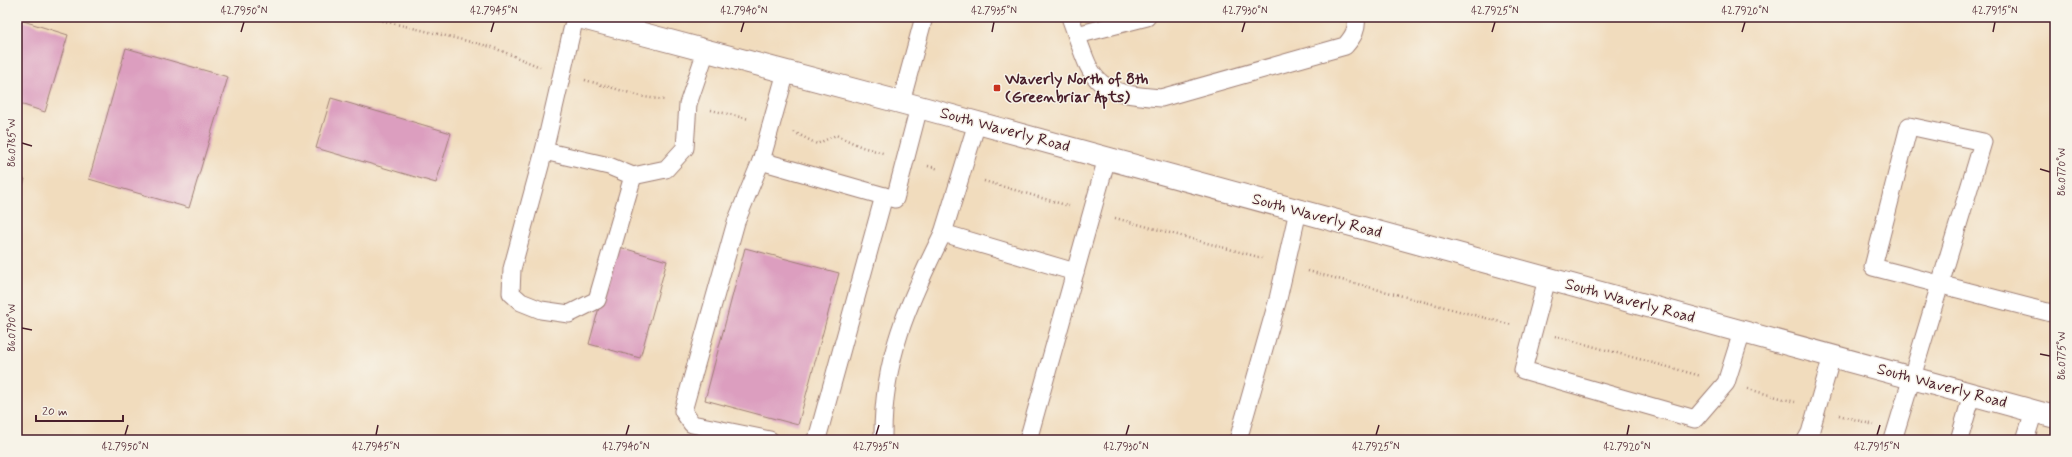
<svg xmlns="http://www.w3.org/2000/svg" width="2072" height="457" font-family="Mynerve,sans-serif">
  <style>
    .building { fill: #dc9ebf }
    .lines { fill: none; stroke-linecap: round; stroke-linejoin: round }
    .lane-casing { stroke: #9e7e74; stroke-width: 19 }
    .secondary-casing { stroke: #9e7e74; stroke-width: 24 }
    .path { stroke: #9e7e74; stroke-width: 2.5; stroke-dasharray: 1 3; stroke-linecap: butt }
    .lane { stroke: #fff; stroke-width: 17 }
    .secondary { stroke: #fff; stroke-width: 22 }
    .ticks { fill: none; stroke: #4a1f2b; stroke-width: 1.5 }
    .poi-dot { fill: #c8321e; stroke: #f7f3e8; stroke-width: 1.5 }
    .labels { text-anchor: middle; dominant-baseline: central; stroke-width: 3; stroke-linejoin: round; paint-order: stroke }
    .poi-label { font-size: 16px; font-weight: bold; fill: #4a1f2b; stroke: #f7f3e8; text-anchor: start }
    .street-label { font-size: 16px; fill: #4a1f2b; stroke: #f7f3e8 }
    .neatline { fill: none; stroke: #4a1f2b; stroke-width: 1.5 }
    .ticks-label { font-size: 10px; text-anchor: middle; fill: #4a1f2b }
  </style>
  <rect width="100%" height="100%" fill="#f7f3e8"/>
  <filter id="ink" filterUnits="userSpaceOnUse"><feTurbulence type="fractalNoise" baseFrequency=".025" numOctaves="2"/><feDisplacementMap in="SourceGraphic" scale="8" xChannelSelector="R" yChannelSelector="G"/><feConvolveMatrix kernelMatrix="1 2 1 2 8 2 1 2 1" color-interpolation-filters="sRGB"/></filter>
  <filter id="wash" filterUnits="userSpaceOnUse"><feTurbulence type="fractalNoise" baseFrequency=".012" numOctaves="4" result="noise"/><feDisplacementMap in="SourceGraphic" scale="16" xChannelSelector="R" yChannelSelector="G"/><feGaussianBlur stdDeviation="0.9" result="paint"/><feColorMatrix in="noise" values="0 0 0 0 0 0 0 0 0 0 0 0 0 0 0 0 0 1.4 0 .05"/><feComposite in="paint" operator="in"/></filter>
  <g filter="url(#wash)">
    <rect width="100%" height="100%" fill="#f1dcbd"/>
    <g id="blocks">
      <g class="building">
        <polygon points="17,19 68,35 45,112 17,103"/>
        <polygon points="126,48 228,77 189,208 89,179"/>
        <polygon points="331,98 451,133 436,183 316,148"/>
        <polygon points="17,177 25,179 17,204"/>
        <polygon points="616,246 667,261 640,358 589,344"/>
        <polygon points="745,248 839,273 798,425 705,400"/>
      </g>
    </g>
  </g>
  <g filter="url(#ink)">
    <use href="#blocks" fill-opacity="0" stroke="#9e7e74" stroke-width="1"/>
    <g class="lines">
      <defs>
        <g id="lane">
          <polyline points="575,17 544,151 512,269 511,293 521,302 541,310 569,314 597,300 633,176"/>
          <path d="M1070 17C1093 79 1088 93 1161 98L1345 46C1353 37 1358 29 1356 17"/>
          <polyline points="1077,35 1147,17"/>
          <polyline points="786,72 761,161 884,196 895,199 919,107"/>
          <polyline points="901,102 924,17"/>
          <polyline points="977,123 943,233 1075,272"/>
          <polyline points="544,151 609,166 633,176 666,169 685,148 688,104 706,51"/>
          <polyline points="761,161 736,222 683,411 692,424 770,440"/>
          <polyline points="1547,279 1523,370 1695,419 1726,383 1742,332"/>
          <polyline points="815,440 817,439 884,196"/>
          <path d="M883 440C882 360 908 303 943 233"/>
          <polyline points="1028,440 1107,158"/>
          <polyline points="1238,440 1278,299 1298,211"/>
          <polyline points="1806,440 1810,433 1832,356"/>
          <polyline points="1893,440 1983,142 1909,126 1873,267 2055,314"/>
          <polyline points="1959,440 1972,395"/>
          <polyline points="2025,440 2034,411"/>
        </g>
        <polyline id="secondary" points="579,17 919,107 2055,417"/>
      </defs>
      <use href="#lane" class="lane-casing"/>
      <use href="#secondary" class="secondary-casing"/>
      <g class="path">
        <polyline points="367,17 492,47 540,67"/>
        <polyline points="585,80 644,97 665,100"/>
        <polyline points="711,110 749,119"/>
        <polyline points="794,132 817,144 836,135 862,147 883,153"/>
        <polyline points="928,166 939,169"/>
        <polyline points="984,181 1069,206"/>
        <polyline points="1115,218 1262,258"/>
        <polyline points="1308,271 1512,325"/>
        <polyline points="1555,336 1701,376"/>
        <polyline points="1748,389 1795,402"/>
        <polyline points="1839,415 1874,425"/>
        <polyline points="1917,437 1929,440"/>
      </g>
      <use href="#lane" class="lane"/>
      <use href="#secondary" class="secondary"/>
    </g>
  </g>
  <path class="ticks" d="M241 32 244 22M491 32 494 22M741 32 744 22M992 32 994 22M1242 32 1245 22M1492 32 1495 22M1742 32 1745 22M1993 32 1995 22M22 143 32 146M2040 169 2050 172M22 328 32 330M2040 354 2050 356M125 435 128 425M376 435 378 425M626 435 629 425M876 435 879 425M1126 435 1129 425M1376 435 1379 425M1627 435 1629 425M1877 435 1880 425"/>
  <rect class="poi-dot" x="993" y="84" width="8" height="8" rx="2"/>
  <g class="labels">
    <g class="poi-label">
      <text x="1005" y="79">Waverly North of 8th<tspan x="1005" dy="18">(Greenbriar Apts)</tspan></text>
    </g>
    <g class="street-label">
      <text transform="translate(1005 130) rotate(15)">South Waverly Road</text>
      <text transform="translate(1317 216) rotate(15)">South Waverly Road</text>
      <text transform="translate(1630 301) rotate(15)">South Waverly Road</text>
      <text transform="translate(1942 386) rotate(15)">South Waverly Road</text>
    </g>
  </g>
  <rect width="2072" height="457" fill="none" stroke="#f7f3e8" stroke-width="44"/>
  <path d="M36 415v6h87v-6" fill="none" stroke="#4a1f2b" stroke-width="2"/>
  <text x="42" y="415" font-size="12" fill="#4a1f2b" stroke="#f7f3e8" stroke-width="3" paint-order="stroke">20 m</text>
  <rect x="22" y="22" width="2028" height="413" class="neatline"/>
  <g class="ticks-label">
    <text x="244" y="14">42.7950°N</text>
    <text x="494" y="14">42.7945°N</text>
    <text x="744" y="14">42.7940°N</text>
    <text x="994" y="14">42.7935°N</text>
    <text x="1245" y="14">42.7930°N</text>
    <text x="1495" y="14">42.7925°N</text>
    <text x="1745" y="14">42.7920°N</text>
    <text x="1995" y="14">42.7915°N</text>
    <text transform="translate(11 143) rotate(-90)" y="4">86.0785°W</text>
    <text transform="translate(2061 172) rotate(-90)" y="4">86.0770°W</text>
    <text transform="translate(11 328) rotate(-90)" y="4">86.0790°W</text>
    <text transform="translate(2061 356) rotate(-90)" y="4">86.0775°W</text>
    <text x="125" y="450">42.7950°N</text>
    <text x="376" y="450">42.7945°N</text>
    <text x="626" y="450">42.7940°N</text>
    <text x="876" y="450">42.7935°N</text>
    <text x="1126" y="450">42.7930°N</text>
    <text x="1376" y="450">42.7925°N</text>
    <text x="1627" y="450">42.7920°N</text>
    <text x="1877" y="450">42.7915°N</text>
  </g>
</svg>
